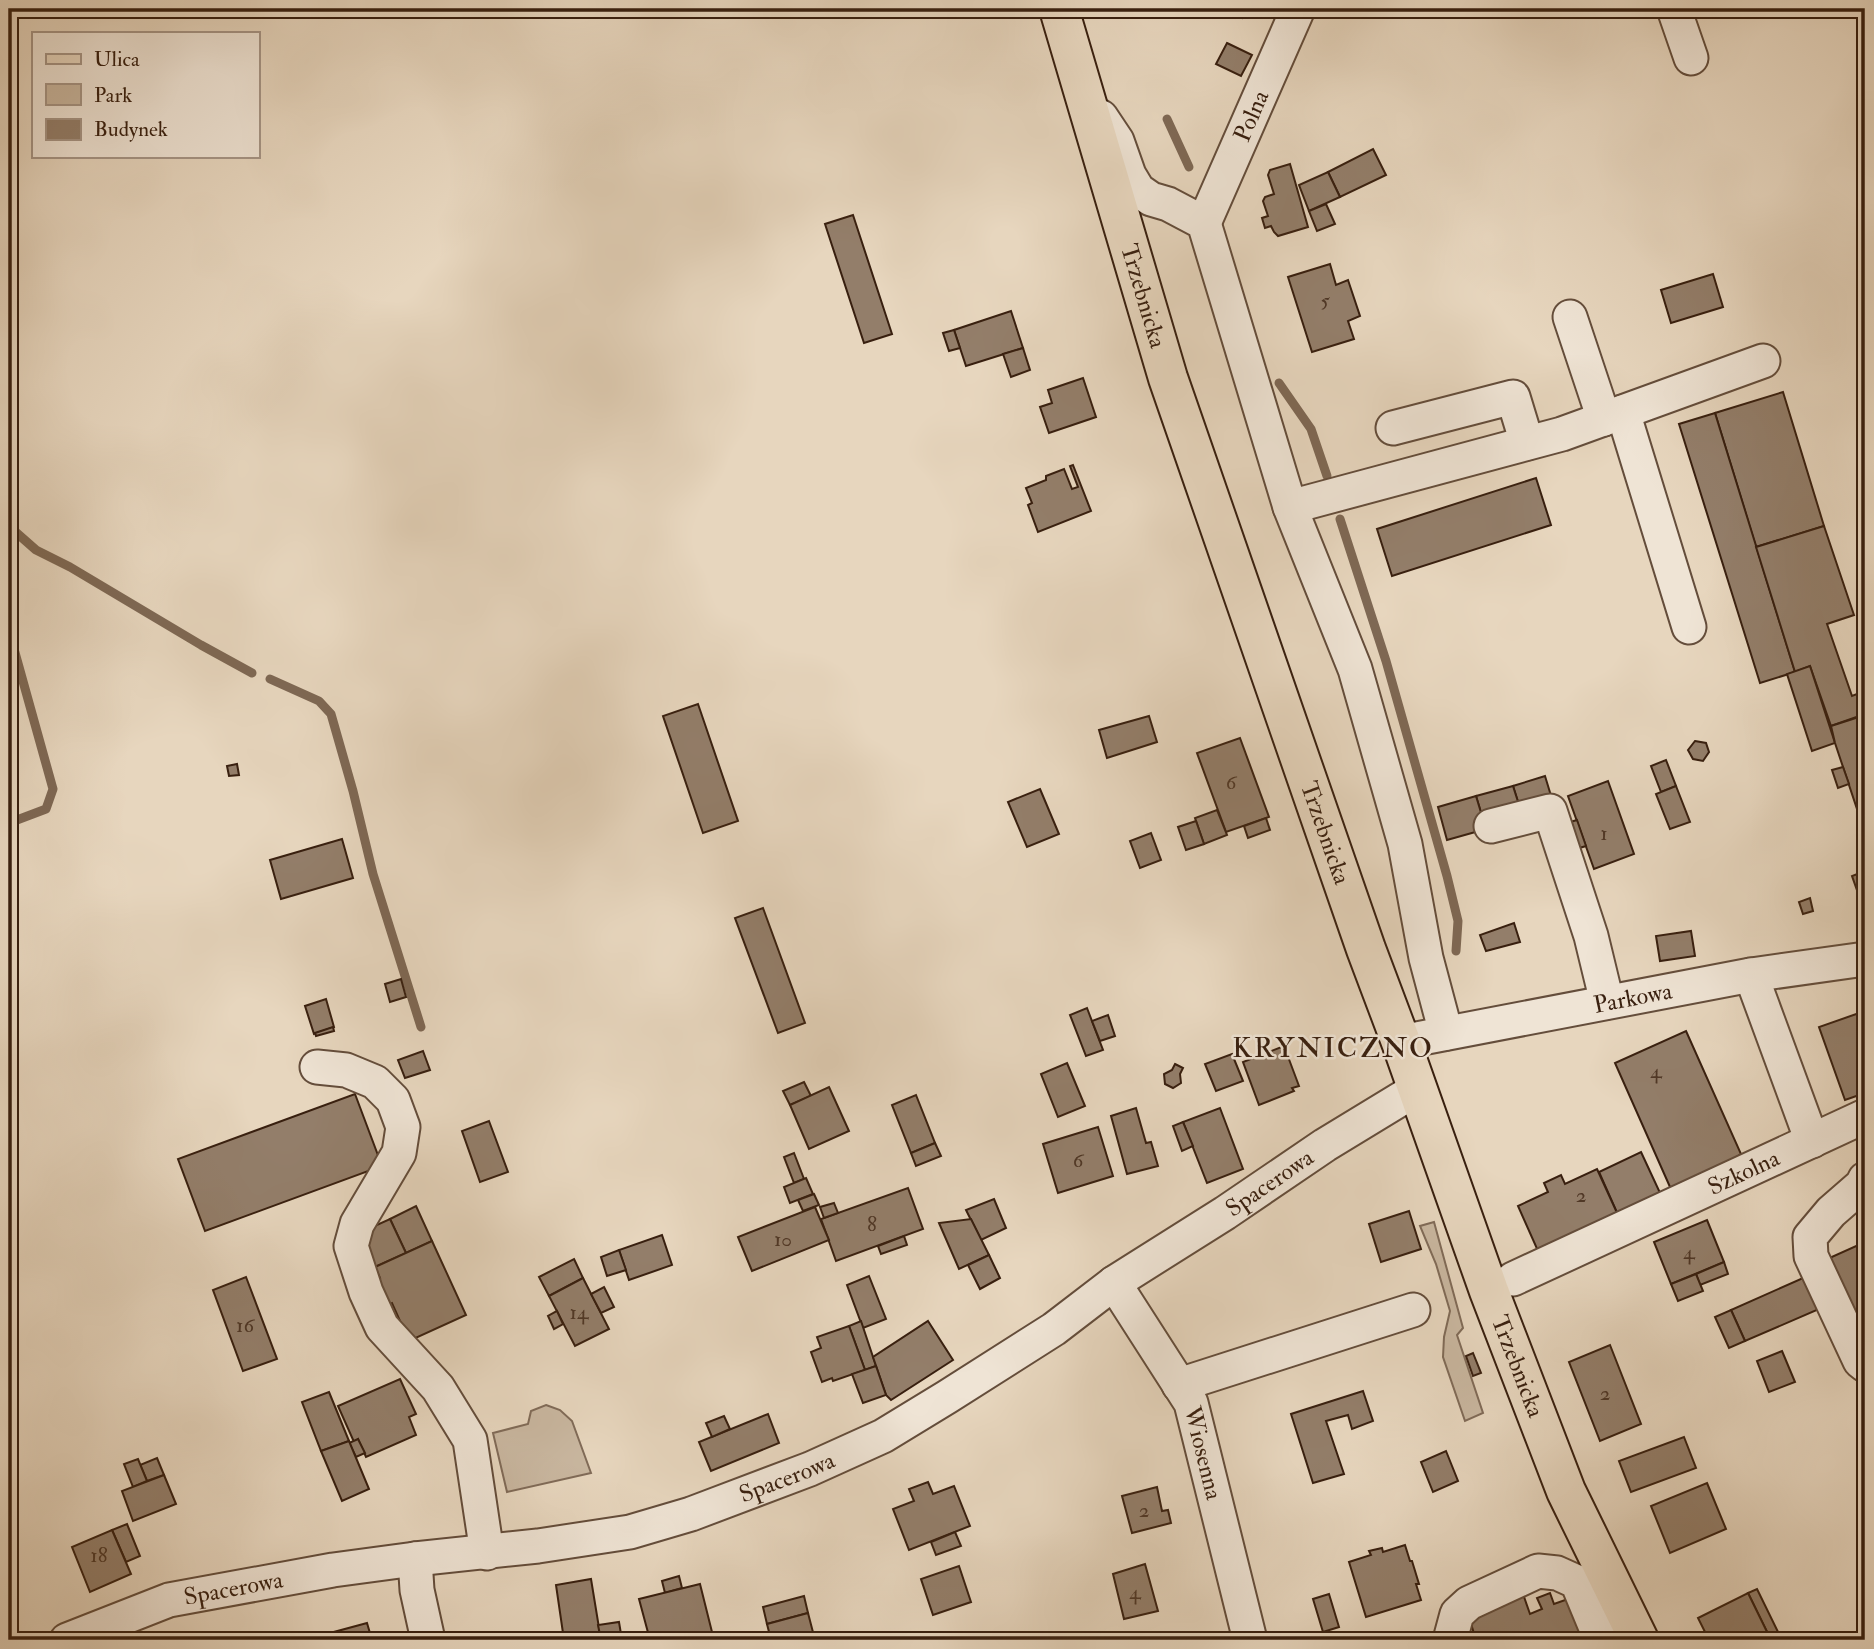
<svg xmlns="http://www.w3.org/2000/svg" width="1874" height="1649" font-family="'IM FELL Double Pica',serif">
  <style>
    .green { fill: #c9b7a0; stroke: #806b58; stroke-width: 2 }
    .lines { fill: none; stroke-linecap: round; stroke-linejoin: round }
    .stream { stroke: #7e6854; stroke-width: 9 }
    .building { fill: #937e6a; stroke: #381f0f; stroke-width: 2 }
    .minor-casing { stroke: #644d3b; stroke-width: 37 }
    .major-casing { stroke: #381f0f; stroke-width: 42 }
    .minor { stroke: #efe4d5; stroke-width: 33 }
    .major { stroke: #e7d6be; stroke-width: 38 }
    .labels { text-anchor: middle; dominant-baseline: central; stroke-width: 5; stroke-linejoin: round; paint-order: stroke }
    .number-label { font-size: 21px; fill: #4f3726 }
    .street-label { font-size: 24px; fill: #381f0f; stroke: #efe4d5 }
    .quarter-label { font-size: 28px; letter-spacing: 2px; fill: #381f0f; stroke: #efe4d5 }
  </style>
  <rect width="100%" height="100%" fill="#e7d6be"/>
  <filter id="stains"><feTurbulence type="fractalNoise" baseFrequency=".00286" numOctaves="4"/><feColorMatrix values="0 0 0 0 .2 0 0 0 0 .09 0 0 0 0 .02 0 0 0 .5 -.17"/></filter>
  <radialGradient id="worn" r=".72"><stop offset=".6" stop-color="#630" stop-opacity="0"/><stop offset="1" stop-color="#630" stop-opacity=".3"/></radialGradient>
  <g class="green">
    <polygon points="1434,1222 1463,1328 1457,1335 1483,1413 1465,1421 1443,1357 1444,1337 1450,1311 1436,1264 1420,1226"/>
    <polygon points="546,1405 560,1410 572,1421 591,1473 507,1492 493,1433 528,1424 531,1411"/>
  </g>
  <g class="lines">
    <g class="stream">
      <polyline points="1167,119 1189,167"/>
      <polyline points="1279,383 1311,429 1327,476"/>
      <polyline points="1340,519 1386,661 1447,876 1458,921 1456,951"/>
      <polyline points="11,528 36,550 70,567 201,645 252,673"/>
      <polyline points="9,631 53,789 46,809 9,823"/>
      <polyline points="270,679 319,701 331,714 353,791 373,874 421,1027"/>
    </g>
  </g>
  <g class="building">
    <polygon points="1222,9 1246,9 1242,18"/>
    <polygon points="1227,43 1252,55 1241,76 1216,64"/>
    <polygon points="1373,149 1386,175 1340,197 1328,172"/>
    <polygon points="1290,164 1308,227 1278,236 1274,232 1271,226 1265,228 1262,218 1268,216 1263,201 1265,197 1274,194 1268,175 1270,170"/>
    <polygon points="1328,172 1340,197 1309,211 1299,185"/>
    <polygon points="1326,204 1335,224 1317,231 1309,211"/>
    <polygon points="853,215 892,334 864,343 825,224"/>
    <polygon points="1330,264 1336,285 1348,280 1360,316 1348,321 1354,339 1312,352 1288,277"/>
    <polygon points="1713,274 1723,307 1671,323 1661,290"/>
    <polygon points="1011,311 1023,348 966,366 954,330"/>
    <polygon points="954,330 960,348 949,351 943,333"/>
    <polygon points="1023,348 1030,370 1011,377 1003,354"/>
    <polygon points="1083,378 1096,417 1049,433 1040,407 1052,403 1048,390"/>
    <polygon points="1783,392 1824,526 1756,547 1715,413"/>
    <polygon points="1715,413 1795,672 1760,683 1679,424"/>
    <polygon points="1073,465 1091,511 1038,532 1028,505 1032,503 1026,488 1046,480 1046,476 1064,469 1072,489 1078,487 1070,466"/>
    <polygon points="1536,478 1551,525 1392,576 1377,529"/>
    <polygon points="1824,526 1854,615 1827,624 1852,696 1862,692 1865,703 1865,714 1831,726 1810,666 1795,672 1756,547"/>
    <polygon points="1810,666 1835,743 1812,751 1787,674"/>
    <polygon points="698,704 738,821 703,833 663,716"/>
    <polygon points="1149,716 1157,742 1107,758 1099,730"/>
    <polygon points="1862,716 1865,725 1865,823 1862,824 1835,743 1831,726"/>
    <polygon points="1240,738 1269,817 1226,832 1197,753"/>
    <polygon points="1695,741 1706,743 1709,752 1703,761 1693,759 1688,750"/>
    <polygon points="1666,760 1676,786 1661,792 1651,766"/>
    <polygon points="237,764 239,775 229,776 227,766"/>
    <polygon points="1843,767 1849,784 1838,788 1832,770"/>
    <polygon points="1545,776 1552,799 1520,808 1513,786"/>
    <polygon points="1608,781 1634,854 1594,869 1568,796"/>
    <polygon points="1513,786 1520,808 1483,819 1476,796"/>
    <polygon points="1676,786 1690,822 1670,829 1656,794"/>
    <polygon points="1040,789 1059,834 1027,847 1008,802"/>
    <polygon points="1476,796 1486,829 1447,840 1438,807"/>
    <polygon points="1217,810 1227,835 1204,844 1195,818"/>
    <polygon points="1266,818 1270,830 1248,838 1244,826"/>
    <polygon points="1577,820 1586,846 1576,849 1567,823"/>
    <polygon points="1196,821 1204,844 1186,850 1178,827"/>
    <polygon points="1151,833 1161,860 1140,868 1130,841"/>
    <polygon points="342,839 353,878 281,899 270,860"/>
    <polygon points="1865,871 1865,913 1852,876"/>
    <polygon points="1810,898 1813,911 1803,914 1799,902"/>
    <polygon points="763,908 805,1023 778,1033 735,918"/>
    <polygon points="1514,923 1520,942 1486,951 1480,935"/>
    <polygon points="1691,931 1695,956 1660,961 1656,936"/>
    <polygon points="401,979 406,997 390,1002 385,984"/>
    <polygon points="326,999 334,1027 314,1034 305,1006"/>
    <polygon points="1087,1008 1103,1050 1086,1056 1070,1015"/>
    <polygon points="1865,1011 1865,1093 1845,1100 1819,1027"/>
    <polygon points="1108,1015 1115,1036 1100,1041 1092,1021"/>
    <polygon points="333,1027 334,1031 316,1036 315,1033"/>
    <polygon points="1686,1031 1741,1154 1674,1196 1615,1063"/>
    <polygon points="1284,1046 1299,1086 1292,1088 1294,1091 1259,1105 1243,1062"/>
    <polygon points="423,1051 430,1070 405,1078 398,1060"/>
    <polygon points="1232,1054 1243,1081 1216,1091 1205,1064"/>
    <polygon points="1067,1063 1085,1106 1058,1117 1041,1074"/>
    <polygon points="1175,1064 1183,1068 1180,1074 1181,1083 1173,1088 1165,1084 1164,1074 1172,1070"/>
    <polygon points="804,1082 811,1096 790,1105 783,1091"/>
    <polygon points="829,1087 849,1131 809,1149 790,1105"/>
    <polygon points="355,1094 382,1166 205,1231 178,1159"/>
    <polygon points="916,1095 935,1143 911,1153 892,1105"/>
    <polygon points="1136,1108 1146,1143 1151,1142 1158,1166 1127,1174 1111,1116"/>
    <polygon points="1220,1108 1243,1169 1207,1183 1183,1122"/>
    <polygon points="489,1121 508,1172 480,1182 462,1131"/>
    <polygon points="1183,1122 1193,1146 1182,1151 1173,1126"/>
    <polygon points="1098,1127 1113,1176 1058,1193 1043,1144"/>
    <polygon points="935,1143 941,1156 916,1166 911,1153"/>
    <polygon points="1641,1152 1661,1195 1618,1215 1599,1172"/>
    <polygon points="794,1153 804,1179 794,1183 784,1157"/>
    <polygon points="1597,1169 1618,1215 1538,1251 1518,1206 1548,1192 1544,1183 1561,1175 1565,1184"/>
    <polygon points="806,1178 813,1194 790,1203 784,1187"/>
    <polygon points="908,1188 923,1229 836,1261 821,1219"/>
    <polygon points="814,1194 819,1205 803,1211 798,1200"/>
    <polygon points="994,1199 1006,1228 981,1240 966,1210"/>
    <polygon points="834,1203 838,1213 824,1218 820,1207"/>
    <polygon points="416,1206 432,1241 406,1253 390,1219"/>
    <polygon points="815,1207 829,1240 752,1271 738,1237"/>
    <polygon points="1409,1211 1421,1249 1381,1262 1369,1224"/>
    <polygon points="390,1219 406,1253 375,1267 359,1233"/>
    <polygon points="971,1219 989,1255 959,1269 939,1223"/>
    <polygon points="1707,1220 1724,1262 1671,1284 1654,1242"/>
    <polygon points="662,1235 672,1265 629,1280 619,1250"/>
    <polygon points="904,1236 907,1245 881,1254 878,1246"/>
    <polygon points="432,1241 466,1315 409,1341 392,1303 382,1308 370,1283 380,1278 375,1267"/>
    <polygon points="1865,1242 1865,1351 1825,1260"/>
    <polygon points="619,1250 626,1270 607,1276 601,1257"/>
    <polygon points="989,1255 1000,1278 980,1289 968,1265"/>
    <polygon points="574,1259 583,1278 549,1296 539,1277"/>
    <polygon points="1724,1262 1728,1274 1700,1285 1696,1274"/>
    <polygon points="1696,1274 1703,1291 1678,1301 1671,1284"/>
    <polygon points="1812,1274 1826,1306 1745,1341 1731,1310"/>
    <polygon points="869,1276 886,1319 863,1328 847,1285"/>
    <polygon points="246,1277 277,1359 243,1371 213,1290"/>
    <polygon points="583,1278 609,1329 575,1346 549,1296"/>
    <polygon points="604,1287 614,1307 601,1313 591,1294"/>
    <polygon points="1731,1310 1745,1341 1729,1348 1715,1317"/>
    <polygon points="557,1311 563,1324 554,1329 548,1316"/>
    <polygon points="861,1321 876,1366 865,1370 849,1326"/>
    <polygon points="928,1321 953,1360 891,1400 886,1395 873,1357"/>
    <polygon points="849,1326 865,1370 833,1381 832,1378 822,1382 811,1352 821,1348 817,1337"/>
    <polygon points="1610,1345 1641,1424 1600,1441 1569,1362"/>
    <polygon points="1782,1351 1795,1382 1769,1392 1757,1361"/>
    <polygon points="1473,1353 1481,1373 1473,1376 1466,1356"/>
    <polygon points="876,1366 886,1395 863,1403 852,1374"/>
    <polygon points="400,1379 416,1414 409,1417 416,1435 366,1457 358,1439 354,1442 338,1406"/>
    <polygon points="1363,1391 1373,1421 1352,1429 1348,1415 1326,1421 1344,1474 1313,1483 1291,1414"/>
    <polygon points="329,1392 349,1441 321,1451 302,1402"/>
    <polygon points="768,1414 779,1443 711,1471 699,1442"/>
    <polygon points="724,1416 730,1429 712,1437 706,1423"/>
    <polygon points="1684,1437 1696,1468 1631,1492 1619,1461"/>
    <polygon points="358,1439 365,1453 356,1457 349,1443"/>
    <polygon points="349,1441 369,1489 342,1501 321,1451"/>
    <polygon points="1446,1451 1458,1481 1433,1492 1421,1462"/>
    <polygon points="157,1458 164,1475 147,1481 140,1465"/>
    <polygon points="138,1459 147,1481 133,1487 124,1464"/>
    <polygon points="164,1475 176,1504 133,1521 122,1491"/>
    <polygon points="928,1482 933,1494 954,1486 970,1526 909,1550 893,1509 914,1501 909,1489"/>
    <polygon points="1707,1483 1726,1529 1670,1553 1651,1506"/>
    <polygon points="1157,1487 1162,1511 1168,1510 1171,1523 1132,1533 1122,1496"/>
    <polygon points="127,1524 140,1556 126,1562 112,1530"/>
    <polygon points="112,1530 131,1574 90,1592 72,1547"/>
    <polygon points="955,1532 961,1546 936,1555 931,1542"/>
    <polygon points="1405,1545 1410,1561 1412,1561 1419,1584 1416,1584 1421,1600 1366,1617 1349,1562 1371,1555 1369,1551 1382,1548 1383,1552"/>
    <polygon points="1145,1564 1158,1611 1124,1619 1113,1574"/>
    <polygon points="959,1566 971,1602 933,1615 921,1579"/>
    <polygon points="679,1576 682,1588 665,1593 662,1581"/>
    <polygon points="591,1579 601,1640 564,1640 556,1585"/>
    <polygon points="700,1584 714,1640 685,1640 684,1636 668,1640 650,1640 639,1599"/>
    <polygon points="1757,1589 1780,1636 1771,1640 1748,1593"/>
    <polygon points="1550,1593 1554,1604 1568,1599 1589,1640 1476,1640 1468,1614 1523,1594 1530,1614 1542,1609 1537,1598"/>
    <polygon points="1748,1593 1771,1640 1709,1640 1698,1618"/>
    <polygon points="1329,1594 1339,1627 1323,1632 1313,1599"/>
    <polygon points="804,1596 808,1613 767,1624 763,1607"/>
    <polygon points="808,1613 815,1640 771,1640 767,1624"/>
    <polygon points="619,1622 622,1640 601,1640 598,1625"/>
    <polygon points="367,1623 372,1640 321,1640 319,1636"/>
  </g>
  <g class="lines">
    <defs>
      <g id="minor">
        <polyline points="1674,9 1691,58"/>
        <polyline points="1101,117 1117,141 1129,175 1138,190 1151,199 1168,204 1204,223 1290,507 1355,669 1405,844 1426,958 1446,1033"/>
        <path id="s1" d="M1204 223 1298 9"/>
        <polyline points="1570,317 1604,419"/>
        <polyline points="1623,412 1689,627"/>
        <polyline points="1393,428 1513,397 1527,443"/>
        <polyline points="1290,507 1562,434 1763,361"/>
        <polyline points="1491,826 1550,811 1591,936 1607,1002"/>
        <polyline points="1751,975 1812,1141"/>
        <path id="s2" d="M1401 1042 1751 975 1865 959"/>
        <polyline points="317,1067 346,1070 375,1082 393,1100 403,1127 399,1153 357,1224 351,1246 366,1292 382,1327 438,1388 470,1440 487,1553"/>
        <polyline points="1865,1179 1862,1185 1831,1212 1810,1237 1811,1256 1860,1361 1865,1365"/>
        <path id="s3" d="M1513 1279 1865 1116"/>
        <path id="s4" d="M1114 1283 1191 1403 1250 1640"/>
        <polyline points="1179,1385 1413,1310"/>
        <polyline points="415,1559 417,1590 428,1640"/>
        <path id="s5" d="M67 1640 169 1600 333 1570 415 1559 538 1546 630 1532 691 1514 810 1469 883 1436 947 1397 1054 1329 1114 1283 1225 1213 1325 1145 1417 1089"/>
        <polyline points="1450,1640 1457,1614 1469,1603 1538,1571 1557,1573 1577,1582 1601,1640"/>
      </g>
      <g id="major">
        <path id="s6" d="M1059 9 1168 378 1366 949 1401 1042 1489 1291 1566 1491 1639 1640"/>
      </g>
    </defs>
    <use href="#minor" class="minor-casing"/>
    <use href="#major" class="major-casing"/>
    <use href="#minor" class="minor"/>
    <use href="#major" class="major"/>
  </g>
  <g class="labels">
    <g class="number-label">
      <text x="1325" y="300">5</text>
      <text x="1231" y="782">6</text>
      <text x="1604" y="833">1</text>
      <text x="1656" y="1071">4</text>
      <text x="1078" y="1160">6</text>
      <text x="1581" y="1195">2</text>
      <text x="872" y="1224">8</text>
      <text x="783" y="1239">10</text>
      <text x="1689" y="1252">4</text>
      <text x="579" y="1312">14</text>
      <text x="245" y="1325">16</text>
      <text x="1605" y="1393">2</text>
      <text x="1144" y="1510">2</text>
      <text x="99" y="1555">18</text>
      <text x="1135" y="1592">4</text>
    </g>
    <g class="street-label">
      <text stroke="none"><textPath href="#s1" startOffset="117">Polna</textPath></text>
      <text stroke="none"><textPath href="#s6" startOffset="299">Trzebnicka</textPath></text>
      <text stroke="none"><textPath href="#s6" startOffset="866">Trzebnicka</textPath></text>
      <text stroke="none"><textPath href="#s2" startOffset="236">Parkowa</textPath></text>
      <text stroke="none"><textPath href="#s3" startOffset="254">Szkolna</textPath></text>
      <text stroke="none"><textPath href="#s5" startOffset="1309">Spacerowa</textPath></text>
      <text stroke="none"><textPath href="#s6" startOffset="1433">Trzebnicka</textPath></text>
      <text stroke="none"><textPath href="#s4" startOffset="194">Wiosenna</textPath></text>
      <text stroke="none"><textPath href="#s5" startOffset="742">Spacerowa</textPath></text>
      <text stroke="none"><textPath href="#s5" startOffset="175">Spacerowa</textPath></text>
    </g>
    <g class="quarter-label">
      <text x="1333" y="1048">KRYNICZNO</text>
    </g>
  </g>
  <rect width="1874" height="1649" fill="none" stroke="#e7d6be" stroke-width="35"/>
  <rect x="10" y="10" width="1853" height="1628" fill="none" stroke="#381f0f" stroke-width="3.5"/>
  <rect x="18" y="18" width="1839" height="1614" fill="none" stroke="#381f0f" stroke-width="2"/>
  <rect x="32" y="32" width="228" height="126" fill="#efe4d5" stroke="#a69586" stroke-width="2"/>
  <rect x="46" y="54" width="35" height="10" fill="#e7d6be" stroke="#a69586" stroke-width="2"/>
  <text x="94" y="66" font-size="21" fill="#381f0f">Ulica</text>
  <rect x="46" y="84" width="35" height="21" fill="#c9b7a0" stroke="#a69586" stroke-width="2"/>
  <text x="94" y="102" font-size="21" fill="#381f0f">Park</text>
  <rect x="46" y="119" width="35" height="21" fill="#937e6a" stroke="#a69586" stroke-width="2"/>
  <text x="94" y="136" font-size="21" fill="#381f0f">Budynek</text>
  <rect width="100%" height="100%" filter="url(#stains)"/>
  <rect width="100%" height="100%" fill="url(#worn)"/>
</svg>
